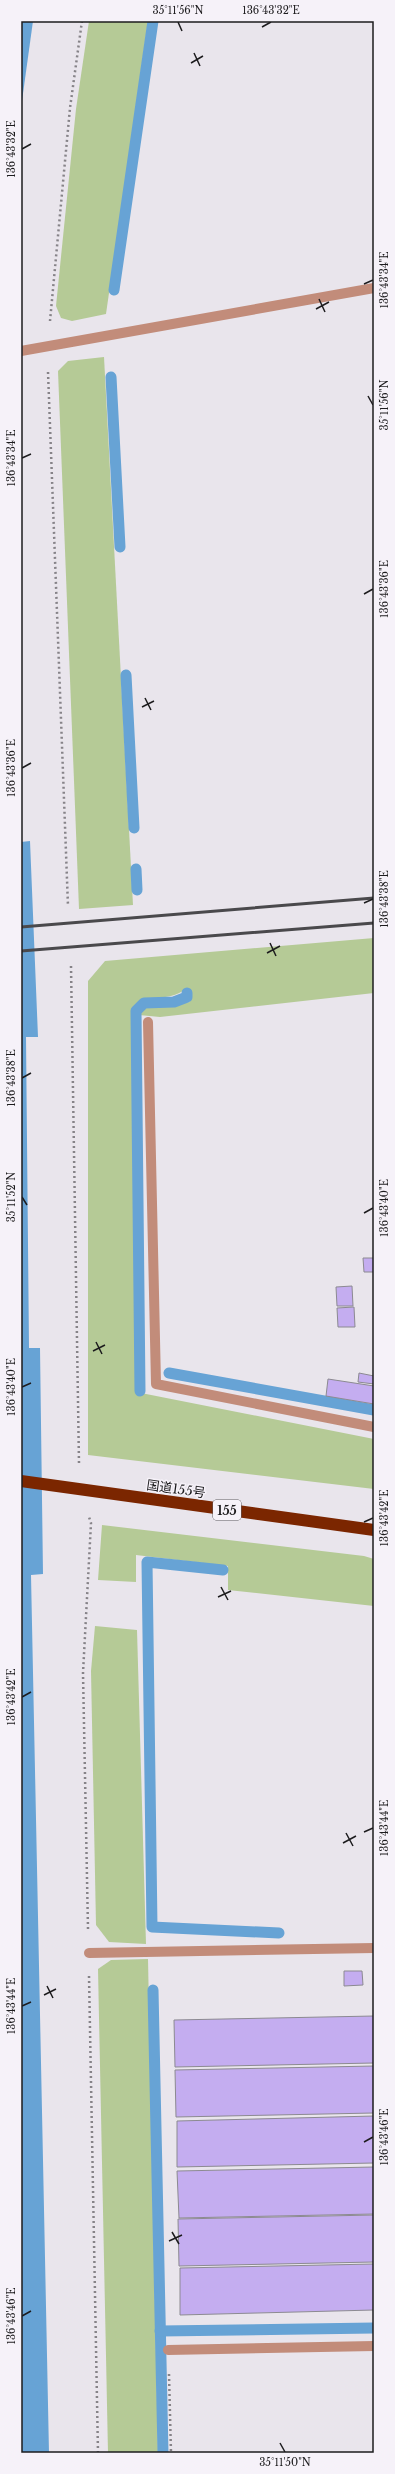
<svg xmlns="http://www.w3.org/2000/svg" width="395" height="2474" font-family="'Libre Baskerville','Noto Sans JP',serif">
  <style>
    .green { fill: #b5ca96 }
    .water { fill: #67a3d5 }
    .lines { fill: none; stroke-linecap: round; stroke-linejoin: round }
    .stream { stroke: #67a3d5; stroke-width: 11 }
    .building { fill: #c4adf0; stroke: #8c8a91 }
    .path { stroke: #868388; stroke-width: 2.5; stroke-dasharray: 2 3; stroke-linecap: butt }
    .street { stroke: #c28c7a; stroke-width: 10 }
    .highway { stroke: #7b2600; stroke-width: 12 }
    .rail { stroke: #4a494c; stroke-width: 3 }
    .ticks { fill: none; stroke: #1d1c1e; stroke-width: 1.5 }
    .labels { text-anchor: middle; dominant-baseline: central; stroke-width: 3; stroke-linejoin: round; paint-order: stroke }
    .shield { fill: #f6f2f9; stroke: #5e5c60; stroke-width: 1 }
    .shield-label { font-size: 12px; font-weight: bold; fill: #1d1c1e }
    .street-label { font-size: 13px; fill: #1d1c1e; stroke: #f6f2f9 }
    .neatline { fill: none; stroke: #1d1c1e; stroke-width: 1.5 }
    .ticks-label { font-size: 10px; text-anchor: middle; fill: #1d1c1e }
  </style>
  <rect width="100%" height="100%" fill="#e9e5ec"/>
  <g class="green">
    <polygon points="89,21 148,21 106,314 72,321 61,318 56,306 76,109"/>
    <polygon points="104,357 133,905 79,909 58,371 68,361"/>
    <path d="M374 938V993L160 1017 139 1015 144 1008 190 1002V992L184 990C169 1002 148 993 134 1006L136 1392 374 1439V1489L88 1455V981L105 961Z"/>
    <polygon points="102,1525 364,1556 374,1559 374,1606 228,1590 228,1566 136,1555 136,1582 98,1580"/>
    <polygon points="95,1626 137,1630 146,1944 109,1942 96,1925 91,1671"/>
    <polygon points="148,1959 158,2453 108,2453 98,1969 111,1960"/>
  </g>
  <g class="water">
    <polygon points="21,21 33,21 21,108"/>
    <polygon points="30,841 38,1037 26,1037 29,1348 40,1348 43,1574 31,1575 49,2453 21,2453 21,842"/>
  </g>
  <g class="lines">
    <g class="stream">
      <polyline points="114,290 153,21"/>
      <polyline points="111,377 120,547"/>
      <polyline points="126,675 134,828"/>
      <polyline points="136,869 137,890"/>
      <polyline points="169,1373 374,1410"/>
      <polyline points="140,1391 136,1011 144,1003 174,1002 187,997 187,993"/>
      <polyline points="223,1570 147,1562 152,1927 279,1933"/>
      <polyline points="153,1990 163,2453"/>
      <polyline points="160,2331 374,2328"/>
    </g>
  </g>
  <g class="building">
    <polygon points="363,1258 374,1258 374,1272 364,1272"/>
    <polygon points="352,1286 353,1306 337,1306 336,1287"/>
    <polygon points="354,1307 355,1327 338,1327 337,1308"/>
    <polygon points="359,1373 374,1376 374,1384 358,1382"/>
    <polygon points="328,1379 374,1386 374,1404 326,1396"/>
    <polygon points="344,1971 362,1971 363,1985 344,1986"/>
    <polygon points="374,2016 374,2063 175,2067 174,2020"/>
    <polygon points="374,2066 374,2113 176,2117 175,2070"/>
    <polygon points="374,2116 374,2163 177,2167 177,2121"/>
    <polygon points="374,2167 374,2214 179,2218 177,2171"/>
    <polygon points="374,2215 374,2262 179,2266 178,2219"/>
    <polygon points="374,2264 374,2310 180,2315 180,2268"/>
  </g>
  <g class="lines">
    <g class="path">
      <polyline points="50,321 70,108 82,21"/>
      <polyline points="48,372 68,906"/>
      <polyline points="71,966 79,1464"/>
      <polyline points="88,1929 83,1673 91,1523 89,1517"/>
      <polyline points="89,1976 98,2453"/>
      <polyline points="169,2374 171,2453"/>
    </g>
    <g class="street">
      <polyline points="21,351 374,288"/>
      <polyline points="148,1022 156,1384 374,1427"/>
      <polyline points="89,1953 374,1948"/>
      <polyline points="168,2350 374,2346"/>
    </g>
    <polyline class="highway" points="21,1481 374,1530"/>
    <g class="rail">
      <polyline points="21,927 374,898"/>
      <polyline points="21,951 374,923"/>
    </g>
  </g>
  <path class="ticks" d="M178 22 182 31M262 27 271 22M194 53 200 66M191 63 203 56M22 149 31 144M364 284 373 280M319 299 325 312M316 309 329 302M368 396 373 405M22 458 31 454M364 594 373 589M145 698 151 710M142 707 154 701M22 768 31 763M364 903 373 899M270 943 276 956M267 953 280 946M22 1078 31 1073M22 1197 27 1205M364 1213 373 1208M96 1342 102 1354M93 1351 105 1345M22 1387 31 1383M364 1522 373 1518M221 1587 228 1600M218 1597 231 1591M22 1697 31 1692M364 1832 373 1828M346 1833 353 1846M343 1843 356 1836M47 1986 53 1998M44 1995 56 1989M22 2006 31 2002M364 2142 373 2137M172 2232 179 2244M169 2241 182 2235M22 2316 31 2311M280 2443 285 2452"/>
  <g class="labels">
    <rect class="shield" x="213" y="1500" width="28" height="20" rx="3"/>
    <g class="shield-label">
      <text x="227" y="1510">155</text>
    </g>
    <g class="street-label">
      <text transform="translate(176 1489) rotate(8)">国道155号</text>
    </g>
  </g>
  <rect width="395" height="2474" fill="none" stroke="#f6f2f9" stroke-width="44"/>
  <rect x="22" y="22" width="351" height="2430" class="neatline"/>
  <g class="ticks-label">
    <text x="178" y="14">35°11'56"N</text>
    <text x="271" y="14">136°43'32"E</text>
    <text transform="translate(11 149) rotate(-90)" y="4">136°43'32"E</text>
    <text transform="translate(384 280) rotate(-90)" y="4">136°43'34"E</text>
    <text transform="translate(384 405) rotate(-90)" y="4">35°11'56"N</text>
    <text transform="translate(11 458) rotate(-90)" y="4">136°43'34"E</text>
    <text transform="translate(384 589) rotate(-90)" y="4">136°43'36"E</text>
    <text transform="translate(11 768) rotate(-90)" y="4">136°43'36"E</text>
    <text transform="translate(384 899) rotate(-90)" y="4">136°43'38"E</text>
    <text transform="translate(11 1078) rotate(-90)" y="4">136°43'38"E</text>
    <text transform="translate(11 1197) rotate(-90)" y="4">35°11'52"N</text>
    <text transform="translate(384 1208) rotate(-90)" y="4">136°43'40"E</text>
    <text transform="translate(11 1387) rotate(-90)" y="4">136°43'40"E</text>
    <text transform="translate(384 1518) rotate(-90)" y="4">136°43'42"E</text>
    <text transform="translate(11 1697) rotate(-90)" y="4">136°43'42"E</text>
    <text transform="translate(384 1828) rotate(-90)" y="4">136°43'44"E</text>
    <text transform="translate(11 2006) rotate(-90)" y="4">136°43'44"E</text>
    <text transform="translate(384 2137) rotate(-90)" y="4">136°43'46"E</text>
    <text transform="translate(11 2316) rotate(-90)" y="4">136°43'46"E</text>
    <text x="285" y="2466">35°11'50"N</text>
  </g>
</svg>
